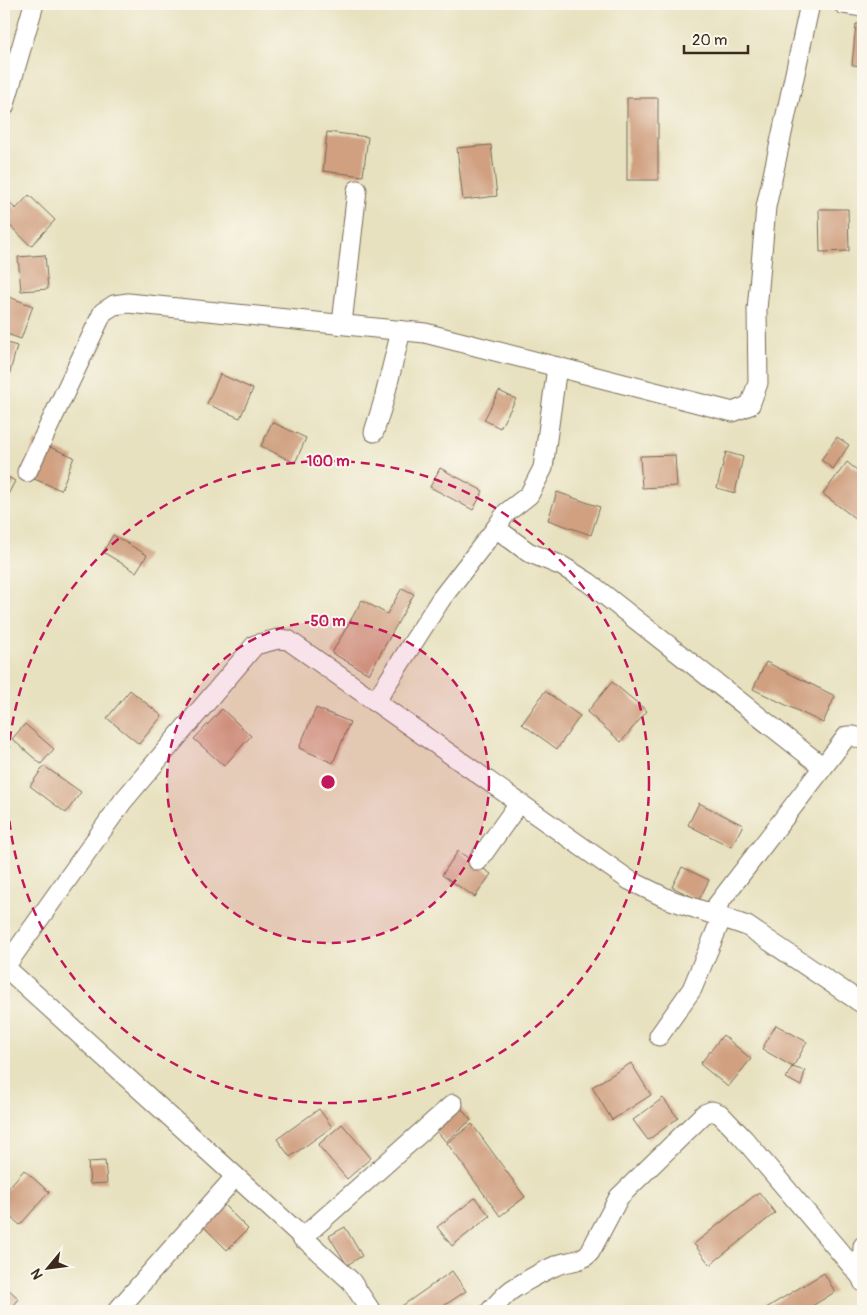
<svg xmlns="http://www.w3.org/2000/svg" width="867" height="1315" font-family="Pangolin,sans-serif">
  <style>
    .building { fill: #d0a081 }
    .lines { fill: none; stroke-linecap: round; stroke-linejoin: round }
    .minor-casing { stroke: #776a56; stroke-width: 21 }
    .minor { stroke: #fff; stroke-width: 19 }
    .ring { fill: none; stroke: #c2185b; stroke-width: 2.5; stroke-dasharray: 9 6 }
    .centre { fill: #c2185b; stroke: #fbf7ec; stroke-width: 2.5 }
    .ring-label { font-size: 15px; text-anchor: middle; font-weight: bold; fill: #c2185b; stroke: #fbf7ec; stroke-width: 4; stroke-linejoin: round; paint-order: stroke }
  </style>
  <rect width="100%" height="100%" fill="#fbf7ec"/>
  <filter id="ink" filterUnits="userSpaceOnUse"><feTurbulence type="fractalNoise" baseFrequency=".02" numOctaves="2"/><feDisplacementMap in="SourceGraphic" scale="10" xChannelSelector="R" yChannelSelector="G"/><feConvolveMatrix kernelMatrix="1 2 1 2 8 2 1 2 1" color-interpolation-filters="sRGB"/></filter>
  <filter id="wash" filterUnits="userSpaceOnUse"><feTurbulence type="fractalNoise" baseFrequency=".0096" numOctaves="4" result="noise"/><feDisplacementMap in="SourceGraphic" scale="20" xChannelSelector="R" yChannelSelector="G"/><feGaussianBlur stdDeviation="1.12" result="paint"/><feColorMatrix in="noise" values="0 0 0 0 0 0 0 0 0 0 0 0 0 0 0 0 0 1.4 0 .05"/><feComposite in="paint" operator="in"/></filter>
  <g filter="url(#wash)">
    <rect width="100%" height="100%" fill="#e7e1bf"/>
    <g id="blocks">
      <g class="building">
        <polygon points="856,24 863,24 863,66 852,65"/>
        <rect x="627" y="98" width="31" height="82"/>
        <polygon points="327,132 368,137 363,176 323,171"/>
        <polygon points="491,145 497,196 463,200 457,148"/>
        <polygon points="29,195 55,220 31,246 5,221 4,222 4,198 16,209"/>
        <polygon points="819,209 848,209 849,251 820,252"/>
        <polygon points="45,255 48,289 21,291 18,257"/>
        <polygon points="4,295 33,306 21,339 4,333"/>
        <polygon points="4,342 17,346 9,376 4,375"/>
        <polygon points="220,374 253,389 240,418 207,404"/>
        <polygon points="499,391 516,399 500,428 484,420"/>
        <polygon points="272,422 306,438 295,463 261,446"/>
        <polygon points="837,437 849,445 833,469 821,460"/>
        <polygon points="35,441 74,457 61,490 22,474"/>
        <polygon points="726,452 743,457 735,493 717,488"/>
        <polygon points="675,455 677,486 642,488 640,456"/>
        <polygon points="847,462 863,475 863,517 860,522 823,494"/>
        <polygon points="440,468 483,491 473,510 430,487"/>
        <polygon points="4,475 15,481 4,502"/>
        <polygon points="557,492 600,507 591,535 548,520"/>
        <polygon points="113,535 147,555 136,572 103,552"/>
        <polygon points="402,588 414,594 369,674 332,653 362,600 387,614"/>
        <polygon points="766,662 835,696 823,723 753,689"/>
        <polygon points="612,682 647,711 621,742 587,712"/>
        <polygon points="130,690 162,716 139,744 107,718"/>
        <polygon points="545,691 580,716 557,749 522,724"/>
        <polygon points="316,708 350,722 333,763 299,748"/>
        <polygon points="222,709 251,736 224,766 194,739"/>
        <polygon points="25,724 54,749 41,764 12,739"/>
        <polygon points="44,766 81,792 66,813 30,786"/>
        <polygon points="699,803 743,825 731,847 688,825"/>
        <polygon points="458,851 491,874 475,897 442,875"/>
        <polygon points="682,867 709,880 699,900 672,887"/>
        <polygon points="776,1025 807,1042 793,1067 762,1049"/>
        <polygon points="723,1035 751,1059 728,1087 700,1064"/>
        <polygon points="631,1063 651,1095 612,1120 592,1087"/>
        <polygon points="792,1067 805,1071 801,1086 786,1078"/>
        <polygon points="663,1098 678,1118 648,1140 633,1120"/>
        <polygon points="460,1107 471,1120 446,1142 435,1129"/>
        <polygon points="319,1109 332,1127 290,1157 277,1139"/>
        <polygon points="342,1124 371,1158 347,1179 318,1145"/>
        <polygon points="472,1124 525,1197 500,1216 447,1143"/>
        <polygon points="105,1161 107,1183 90,1184 88,1162"/>
        <polygon points="24,1170 49,1192 20,1225 4,1211 4,1193"/>
        <polygon points="759,1192 775,1213 710,1265 694,1244"/>
        <polygon points="475,1198 490,1216 452,1246 437,1227"/>
        <polygon points="224,1205 248,1229 227,1250 203,1226"/>
        <polygon points="345,1227 362,1256 347,1265 329,1236"/>
        <polygon points="452,1271 466,1291 436,1311 401,1311 399,1308"/>
        <polygon points="824,1273 835,1292 804,1311 761,1311"/>
        <polygon points="4,1285 19,1299 9,1311 4,1311"/>
      </g>
    </g>
  </g>
  <g filter="url(#ink)">
    <use href="#blocks" fill-opacity="0" stroke="#776a56" stroke-width="1"/>
    <g class="lines">
      <defs>
        <g id="minor">
          <polyline points="843,4 863,7"/>
          <polyline points="4,107 34,4"/>
          <polyline points="342,324 357,190"/>
          <polyline points="374,432 383,403 401,331"/>
          <polyline points="27,472 103,312 114,305 128,303 425,333 733,412 750,405 758,383 757,310 766,207 810,4"/>
          <polyline points="496,528 528,552 562,566 588,582 823,767"/>
          <polyline points="375,702 441,599 496,528 506,513 529,495 543,468 557,367"/>
          <polyline points="478,861 519,803"/>
          <polyline points="711,913 847,736 854,736 863,740"/>
          <polyline points="4,966 351,1281 371,1311"/>
          <polyline points="5,967 123,801 255,645 278,639 288,640 629,880 668,899 747,926 863,1004"/>
          <polyline points="659,1036 692,989 722,917"/>
          <polyline points="302,1238 453,1104"/>
          <polyline points="863,1246 862,1278 863,1282"/>
          <polyline points="117,1311 235,1177"/>
          <path d="M490 1311C499 1303 505 1293 516 1287 528 1280 541 1272 555 1266 568 1260 581 1263 590 1252L619 1197 704 1114 712 1111 720 1114 744 1139 862 1278"/>
        </g>
      </defs>
      <use href="#minor" class="minor-casing"/>
      <use href="#minor" class="minor"/>
    </g>
  </g>
  <circle cx="328" cy="782" r="161" fill="#c2185b" fill-opacity=".12"/>
  <g class="ring">
    <circle cx="328" cy="782" r="161"/>
    <circle cx="328" cy="782" r="321"/>
  </g>
  <circle cx="328" cy="782" r="8" class="centre"/>
  <g class="ring-label">
    <text x="328" y="466">100 m</text>
    <text x="328" y="626">50 m</text>
  </g>
  <rect width="867" height="1315" fill="none" stroke="#fbf7ec" stroke-width="20"/>
  <g transform="translate(48 1268) rotate(241)" stroke="#fbf7ec" stroke-width="4" paint-order="stroke">
  <path d="M0-4L9 19L0 12L-9 19Z" fill="#3b2a1e"/>
  <text y="-8" font-size="14" font-weight="bold" text-anchor="middle" fill="#3b2a1e">N</text>
  </g>
  <path d="M684 45v8h64v-8" fill="none" stroke="#3b2a1e" stroke-width="2.5"/>
  <text x="692" y="45" font-size="15" fill="#3b2a1e" stroke="#fbf7ec" stroke-width="4" paint-order="stroke">20 m</text>
</svg>
